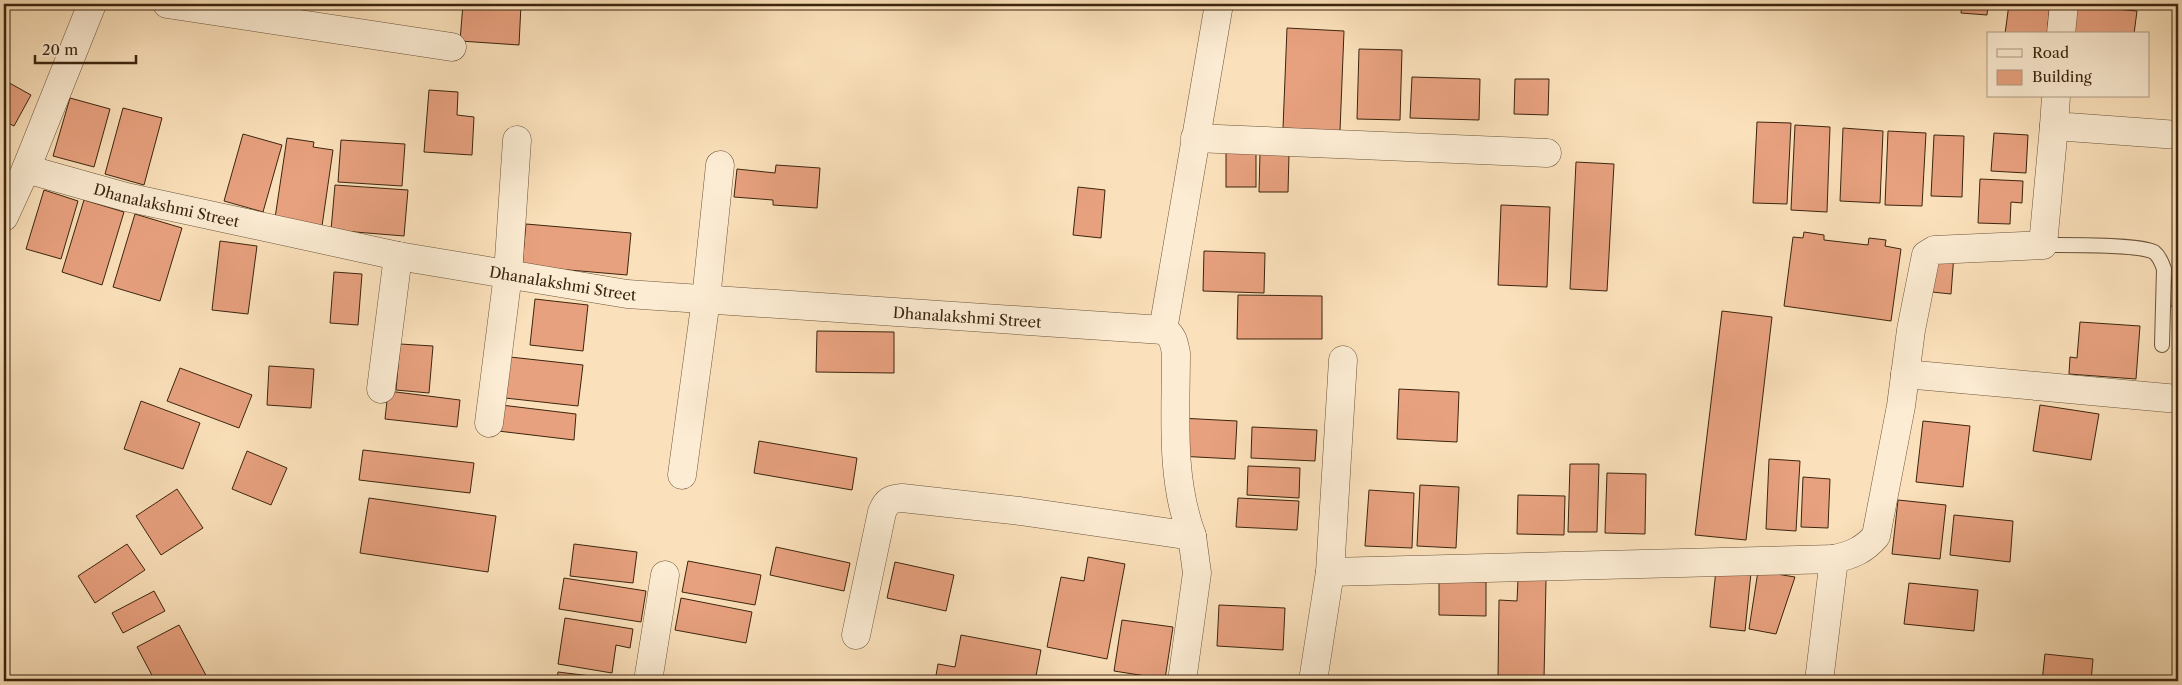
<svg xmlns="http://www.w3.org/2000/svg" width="2182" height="685" font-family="'Libre Caslon Text',serif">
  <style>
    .building { fill: #e8a17f; stroke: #3b250e }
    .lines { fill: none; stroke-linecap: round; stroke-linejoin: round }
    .lane-casing { stroke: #6b5439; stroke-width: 16 }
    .street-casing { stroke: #6b5439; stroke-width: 29 }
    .lane { stroke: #fcecd3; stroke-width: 14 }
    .street { stroke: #fcecd3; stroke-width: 28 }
    .labels { text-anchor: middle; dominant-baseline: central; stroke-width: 4; stroke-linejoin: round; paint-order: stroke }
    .street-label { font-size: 15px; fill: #3b250e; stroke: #fcecd3 }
  </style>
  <rect width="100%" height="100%" fill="#fbe1bb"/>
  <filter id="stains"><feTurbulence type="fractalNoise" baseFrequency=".004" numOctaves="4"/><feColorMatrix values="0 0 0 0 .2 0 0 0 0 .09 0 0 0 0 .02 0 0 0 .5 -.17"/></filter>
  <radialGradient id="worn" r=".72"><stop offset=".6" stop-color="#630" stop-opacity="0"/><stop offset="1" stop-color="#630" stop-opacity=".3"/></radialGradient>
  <g class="building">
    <polygon points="463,4 521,5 519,45 460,41"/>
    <polygon points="1787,4 1819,4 1818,8"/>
    <polygon points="1962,4 1988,4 1987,15 1961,13"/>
    <polygon points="2009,4 2050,4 2047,34 2005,34"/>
    <polygon points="2073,5 2137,11 2134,34 2070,34"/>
    <polygon points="1287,28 1344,31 1340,131 1283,128"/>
    <polygon points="1359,49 1402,50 1400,120 1357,119"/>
    <polygon points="1412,77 1480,79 1479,120 1410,118"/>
    <polygon points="1515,79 1549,79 1548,115 1514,114"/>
    <polygon points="4,80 31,95 14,126 4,121"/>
    <polygon points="429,90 458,92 457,115 474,117 472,155 424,152"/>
    <polygon points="70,98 110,109 94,167 53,156"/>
    <polygon points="123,108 162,118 144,185 105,174"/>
    <polygon points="1757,122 1791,123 1787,204 1753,203"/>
    <polygon points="1795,125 1830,127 1827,212 1791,210"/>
    <polygon points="1843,128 1883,131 1880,203 1840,201"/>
    <polygon points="1888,131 1926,133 1922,206 1885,205"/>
    <polygon points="1994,133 2028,135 2026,173 1991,171"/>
    <polygon points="243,134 282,145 263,212 224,201"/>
    <polygon points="1934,135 1964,136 1962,197 1931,196"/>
    <polygon points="287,138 314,142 313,147 333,150 322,226 275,218"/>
    <polygon points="341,140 405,144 402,186 338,182"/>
    <rect x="1226" y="151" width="30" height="36"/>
    <polygon points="1260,152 1289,153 1288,192 1259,192"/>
    <polygon points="1576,162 1614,164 1607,291 1570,289"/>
    <polygon points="776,165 820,168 817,208 773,205 773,200 734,197 737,169 775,173"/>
    <polygon points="1980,179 2023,181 2022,203 2011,202 2010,224 1978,223"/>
    <polygon points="335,185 408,190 404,236 331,230"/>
    <polygon points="1078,187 1105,190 1101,238 1073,235"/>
    <polygon points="44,190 78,201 61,259 26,249"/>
    <polygon points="84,200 124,212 102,285 62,272"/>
    <polygon points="1501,205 1550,207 1547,287 1498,285"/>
    <polygon points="135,214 182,228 160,301 113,287"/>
    <polygon points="526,224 631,233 627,275 522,266"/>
    <polygon points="1804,232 1824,235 1824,240 1868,245 1869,238 1886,240 1885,246 1901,249 1891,321 1784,306 1793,237 1803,238"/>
    <polygon points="2176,239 2178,239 2178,307 2169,306"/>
    <polygon points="220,241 257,246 248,314 212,310"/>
    <polygon points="1204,251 1265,253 1264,293 1203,291"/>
    <polygon points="1936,252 1954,254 1951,294 1932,292"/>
    <polygon points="334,272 362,274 358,325 330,323"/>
    <polygon points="1238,295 1322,296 1322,339 1237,339"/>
    <polygon points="535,299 588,305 583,351 530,345"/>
    <polygon points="1722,311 1772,317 1746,540 1695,535"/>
    <polygon points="2080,322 2140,326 2136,379 2069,374 2070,357 2077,358"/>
    <polygon points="817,331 894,332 894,373 816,372"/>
    <polygon points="400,344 433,346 429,393 396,390"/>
    <polygon points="510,357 583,365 578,406 505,398"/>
    <polygon points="269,366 314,369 311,408 267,405"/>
    <polygon points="180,368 252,395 239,428 167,401"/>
    <polygon points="1399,389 1459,392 1457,442 1397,439"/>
    <polygon points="388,391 460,400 457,427 385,419"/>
    <polygon points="141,401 200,423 183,469 124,449"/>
    <polygon points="501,405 576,414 574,440 498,431"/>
    <polygon points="2040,405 2099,414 2091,460 2033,451"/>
    <polygon points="1180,418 1237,421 1235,459 1178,456"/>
    <polygon points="1923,421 1970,426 1963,487 1916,482"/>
    <polygon points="1252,427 1317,430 1315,461 1251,458"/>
    <polygon points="759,441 857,458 852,490 754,473"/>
    <polygon points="363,450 474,463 470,493 359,480"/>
    <polygon points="247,451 287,468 271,505 232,489"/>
    <polygon points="1769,459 1800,461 1796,531 1766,529"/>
    <polygon points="1570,464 1599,464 1597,532 1568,532"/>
    <polygon points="1248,466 1300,468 1299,498 1247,495"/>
    <polygon points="1607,473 1646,474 1645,534 1605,533"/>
    <polygon points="1803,477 1830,479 1828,528 1801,527"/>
    <polygon points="1420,485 1459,487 1456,548 1417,546"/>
    <polygon points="177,489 203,528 161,555 136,516"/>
    <polygon points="1369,490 1414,493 1412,548 1365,546"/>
    <polygon points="1518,495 1565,496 1564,535 1517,534"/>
    <polygon points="369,498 496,516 488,572 360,553"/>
    <polygon points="1238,498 1299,501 1297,530 1236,527"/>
    <polygon points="1898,500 1946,505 1940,559 1892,554"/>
    <polygon points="1954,515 2013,521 2010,562 1950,555"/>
    <polygon points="127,544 145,570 95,603 78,576"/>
    <polygon points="574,544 637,552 633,583 570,576"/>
    <polygon points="776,547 850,563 844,591 770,575"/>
    <polygon points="1088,557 1125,564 1107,659 1047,647 1061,577 1084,581"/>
    <polygon points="688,561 761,575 755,605 682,592"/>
    <polygon points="895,562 954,575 946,611 887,598"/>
    <polygon points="1716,570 1751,573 1745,631 1710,627"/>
    <polygon points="1758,571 1795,577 1776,634 1749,629"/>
    <polygon points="564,578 646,591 641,622 559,609"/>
    <polygon points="1518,579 1546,580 1544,679 1498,679 1499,600 1517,601"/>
    <polygon points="1439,581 1486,582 1486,616 1439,615"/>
    <polygon points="1909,583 1978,590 1974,631 1904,624"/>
    <polygon points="154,591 165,611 123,633 112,613"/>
    <polygon points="681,598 752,612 746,643 675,630"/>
    <polygon points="1219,605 1285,608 1283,650 1217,646"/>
    <polygon points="565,618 633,629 630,648 616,645 612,673 558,664"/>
    <polygon points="1122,620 1173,627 1165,679 1114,671"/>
    <polygon points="179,625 208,679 204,681 155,681 137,647"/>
    <polygon points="961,635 1041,650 1035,681 935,681 938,664 955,667"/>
    <polygon points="2045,654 2093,659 2091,681 2042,681"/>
    <polygon points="558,672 632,681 557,681"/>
    <polygon points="1118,676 1143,681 1117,681"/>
  </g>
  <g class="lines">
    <defs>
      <path id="lane" d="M2043 245C2064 245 2139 244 2154 252 2159 256 2162 263 2164 269L2162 345"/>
      <g id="street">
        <polyline points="167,4 452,47"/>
        <polyline points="2061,34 2064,4"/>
        <polyline points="2056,96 2054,126 2178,135"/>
        <polyline points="1195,138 1547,153"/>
        <polyline points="26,169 92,4"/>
        <path id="s1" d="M4 217 26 169 126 197 398 256 627 294 1163 330"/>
        <polyline points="1163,330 1219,4"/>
        <path d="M1163 330C1173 335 1174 343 1176 353 1176 415 1170 477 1192 536"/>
        <polyline points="1905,374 2178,399"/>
        <polyline points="381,389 398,256"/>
        <polyline points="489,423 508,274 517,140"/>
        <polyline points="682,475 706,299 720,165"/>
        <path d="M1834 559C1852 555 1864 550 1876 536L1901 406 1911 330 1926 255 1934 250 2043 245 2054 126"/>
        <polyline points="1330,572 1343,360"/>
        <path d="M856 635 882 512C887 500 891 499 902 498L1020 511 1192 536 1197 573 1182 681"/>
        <polyline points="648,681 665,575"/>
        <polyline points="1313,681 1330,572 1834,559 1819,681"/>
      </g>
    </defs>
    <use href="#lane" class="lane-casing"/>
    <use href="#street" class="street-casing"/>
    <use href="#lane" class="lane"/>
    <use href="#street" class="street"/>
  </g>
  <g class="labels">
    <g class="street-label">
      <text stroke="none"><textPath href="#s1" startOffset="198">Dhanalakshmi Street</textPath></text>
      <text stroke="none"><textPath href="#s1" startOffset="602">Dhanalakshmi Street</textPath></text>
      <text stroke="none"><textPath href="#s1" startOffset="1008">Dhanalakshmi Street</textPath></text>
    </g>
  </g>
  <rect width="2182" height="685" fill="none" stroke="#fbe1bb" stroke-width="20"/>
  <rect x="5" y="5" width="2172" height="675" fill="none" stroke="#3b250e" stroke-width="2.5"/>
  <rect x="10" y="10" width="2162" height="665" fill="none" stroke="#3b250e"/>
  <rect x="1987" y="32" width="162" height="65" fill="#fcecd3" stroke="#af9c84"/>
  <rect x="1997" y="49" width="25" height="8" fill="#fcecd3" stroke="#af9c84"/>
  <text x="2032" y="58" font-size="15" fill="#3b250e">Road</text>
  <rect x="1997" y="70" width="25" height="15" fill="#e8a17f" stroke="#af9c84"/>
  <text x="2032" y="82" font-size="15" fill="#3b250e">Building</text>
  <path d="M35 55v8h101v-8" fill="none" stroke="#3b250e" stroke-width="2.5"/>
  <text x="42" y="55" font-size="15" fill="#3b250e" stroke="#fcecd3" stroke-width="4" paint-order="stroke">20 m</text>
  <rect width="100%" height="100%" filter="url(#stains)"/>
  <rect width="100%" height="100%" fill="url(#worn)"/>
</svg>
